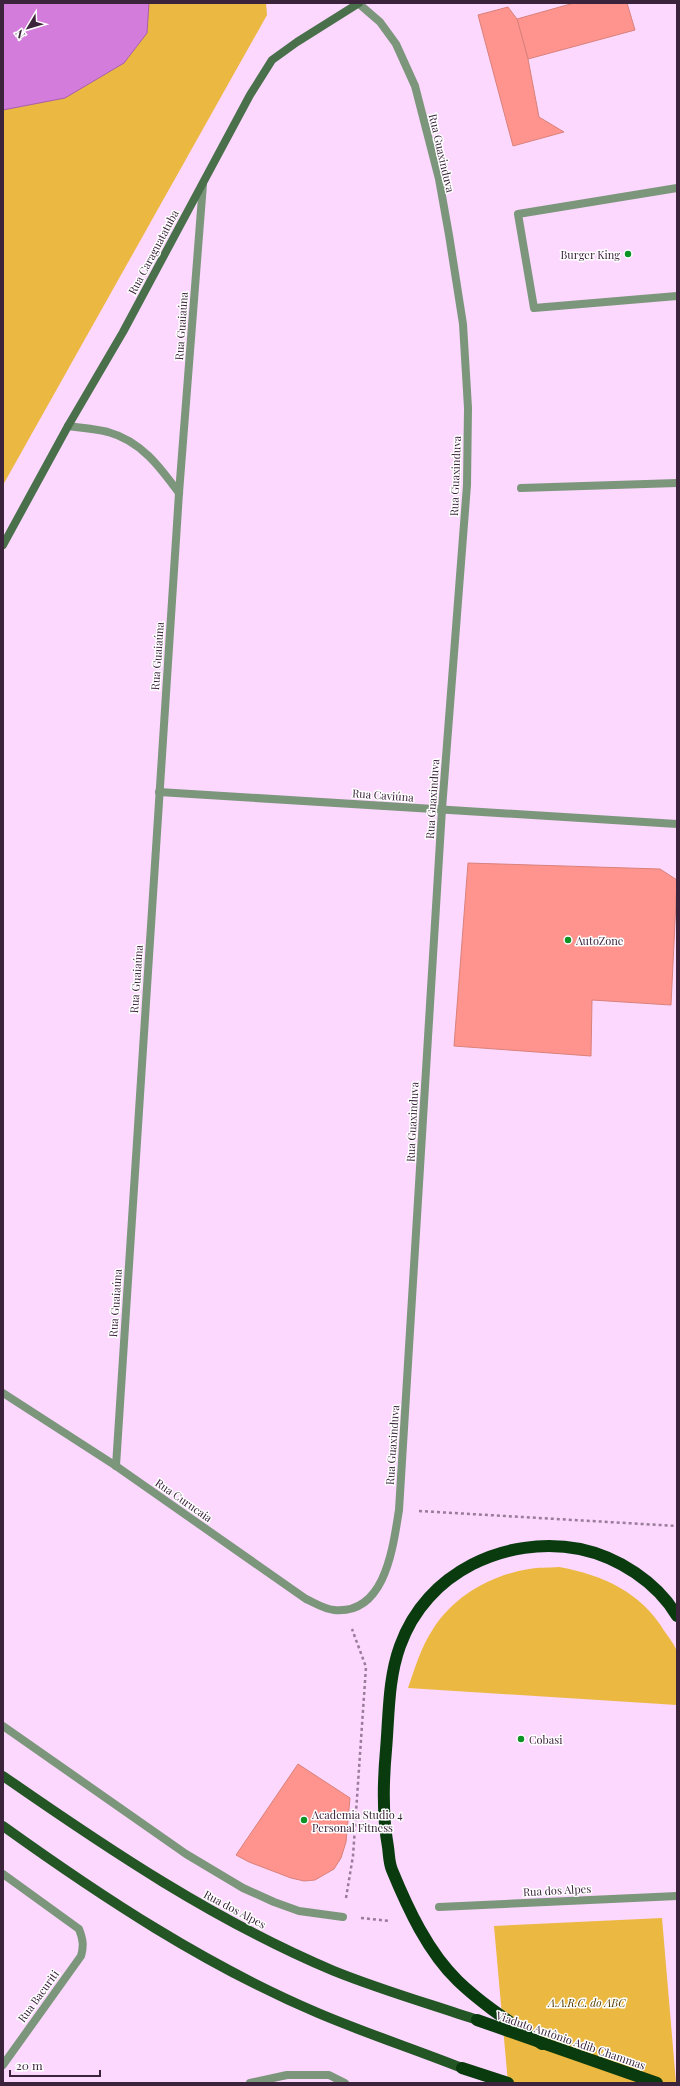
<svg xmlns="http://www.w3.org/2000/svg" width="680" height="2086" font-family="'Playfair Display',serif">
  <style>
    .green { fill: #ebb841 }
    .water { fill: #d47cdb; stroke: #a661ab }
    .building { fill: #fe948d; stroke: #d9817b }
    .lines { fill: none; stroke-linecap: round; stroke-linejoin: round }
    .path { stroke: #997b9a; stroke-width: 2.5; stroke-dasharray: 3 3; stroke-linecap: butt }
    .lane { stroke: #7c967c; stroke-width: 8 }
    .street { stroke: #7c967c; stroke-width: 8 }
    .secondary { stroke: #49704a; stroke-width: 8 }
    .primary { stroke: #235525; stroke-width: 10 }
    .highway { stroke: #0a3b0f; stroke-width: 12 }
    .poi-dot { fill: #0c9326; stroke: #fff; stroke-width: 1.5 }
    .labels { text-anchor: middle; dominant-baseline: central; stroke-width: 3; stroke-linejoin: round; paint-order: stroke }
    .street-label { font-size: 11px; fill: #3b233c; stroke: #fff }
    .poi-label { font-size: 11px; fill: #3b233c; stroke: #fff; text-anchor: start }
    .park-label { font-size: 11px; font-style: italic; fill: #553e02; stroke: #fff }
  </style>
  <rect width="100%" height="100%" fill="#fcd7fe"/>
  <g class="green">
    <polygon points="3,3 266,3 267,15 3,485"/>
    <path d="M559 1567C603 1575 641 1592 665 1632 669 1638 676 1646 677 1653 680 1669 677 1689 677 1705L408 1688C415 1668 421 1647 433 1629 454 1596 491 1575 529 1569 538 1567 549 1568 559 1567Z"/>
    <polygon points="662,1918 676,2083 508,2083 494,1926"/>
  </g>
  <polygon class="water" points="3,3 149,3 147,33 124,63 65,98 3,110"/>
  <g class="building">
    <polygon points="574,3 627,3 635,30 528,59 517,19"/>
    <polygon points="508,7 517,19 528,59 539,117 564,132 513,146 478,15"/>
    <polygon points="468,863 660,869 677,880 671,1005 592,1000 591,1056 454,1046"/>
    <polygon points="298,1764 350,1798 346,1842 341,1858 334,1869 315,1880 304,1881 291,1878 249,1862 236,1855"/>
  </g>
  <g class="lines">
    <g class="path">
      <polyline points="419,1511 677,1526"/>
      <polyline points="346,1898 353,1856 366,1667 352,1629"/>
      <polyline points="361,1918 390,1921"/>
    </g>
    <g class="lane">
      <polyline points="677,188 518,214 534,308 677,296"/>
      <polyline points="521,488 677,483"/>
      <polyline points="250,2083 287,2075 329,2075 345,2083"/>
    </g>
    <g class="street">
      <path d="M68 426C81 428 95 429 108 432 141 441 160 467 179 493"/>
      <polyline points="159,792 677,824"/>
      <path d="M3 1393 116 1466 306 1599C315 1603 324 1609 334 1610 386 1615 393 1546 399 1510L442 809 467 485 468 408 463 324 449 235 439 179 415 86 396 44 380 22 358 3"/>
      <polyline points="116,1466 179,493 203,184"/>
      <polyline points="3,1726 186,1854 243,1888 274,1902 299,1911 343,1917"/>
      <path d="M3 1874 79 1929C83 1939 84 1946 81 1956L3 2065"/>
      <polyline points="439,1907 677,1896"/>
    </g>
    <polyline class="secondary" points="3,545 68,426 123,332 250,95 272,60 297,42 359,3"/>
    <g class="primary">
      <path d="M3 1776C108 1849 215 1921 334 1971 381 1990 430 2004 477 2020"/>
      <path d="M3 1826C102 1897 205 1965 318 2013 365 2033 414 2049 462 2068"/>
    </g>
    <g class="highway">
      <polyline points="477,2020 657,2083"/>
      <path d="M542 2044C513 2024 483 2005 458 1981 428 1952 408 1909 392 1870 389 1863 389 1854 388 1847 382 1814 383 1783 386 1750 389 1715 388 1679 400 1646 426 1572 506 1535 580 1549 618 1557 657 1582 677 1616"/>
      <polyline points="462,2068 508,2083"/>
    </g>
  </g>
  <g class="poi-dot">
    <circle cx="628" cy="254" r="4"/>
    <circle cx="568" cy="940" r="4"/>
    <circle cx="521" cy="1739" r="4"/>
    <circle cx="304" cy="1820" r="4"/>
  </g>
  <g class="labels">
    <g class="street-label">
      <text transform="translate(442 153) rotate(77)">Rua Guaxinduva</text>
      <text transform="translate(153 252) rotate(-62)">Rua Caraguatatuba</text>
      <text transform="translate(181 326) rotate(-86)">Rua Guaiaúna</text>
      <text transform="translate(455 476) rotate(-88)">Rua Guaxinduva</text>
      <text transform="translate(157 656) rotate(-86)">Rua Guaiaúna</text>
      <text transform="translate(383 795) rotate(4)">Rua Caviúna</text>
      <text transform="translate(432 799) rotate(-86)">Rua Guaxinduva</text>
      <text transform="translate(136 979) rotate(-86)">Rua Guaiaúna</text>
      <text transform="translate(412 1122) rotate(-87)">Rua Guaxinduva</text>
      <text transform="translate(115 1303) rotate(-86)">Rua Guaiaúna</text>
      <text transform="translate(392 1445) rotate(-86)">Rua Guaxinduva</text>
      <text transform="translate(184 1500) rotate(35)">Rua Curucaia</text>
      <text transform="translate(557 1890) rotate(-3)">Rua dos Alpes</text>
      <text transform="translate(235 1909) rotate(28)">Rua dos Alpes</text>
      <text transform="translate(38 1996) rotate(-54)">Rua Bacuriti</text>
      <text transform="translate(571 2040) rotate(19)">Viaduto Antônio Adib Chammas</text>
    </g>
    <g class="poi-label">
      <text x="620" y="254" text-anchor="end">Burger King</text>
      <text x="576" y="940">AutoZone</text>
      <text x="529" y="1739">Cobasi</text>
      <text x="312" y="1814">Academia Studio 4<tspan x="312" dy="13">Personal Fitness</tspan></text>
    </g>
    <g class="park-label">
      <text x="587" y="2002">A.A.R.C. do ABC</text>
    </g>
  </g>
  <rect width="680" height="2086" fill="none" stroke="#3b233c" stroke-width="8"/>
  <g transform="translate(28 28) rotate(232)" stroke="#ffffff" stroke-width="3" paint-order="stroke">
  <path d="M0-3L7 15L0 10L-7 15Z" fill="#3b233c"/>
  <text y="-6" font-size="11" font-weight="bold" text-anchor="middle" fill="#3b233c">N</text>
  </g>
  <path d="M10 2070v6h90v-6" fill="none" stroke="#3b233c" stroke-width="2"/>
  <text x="16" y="2070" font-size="12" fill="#3b233c" stroke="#ffffff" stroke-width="3" paint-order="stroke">20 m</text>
</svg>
